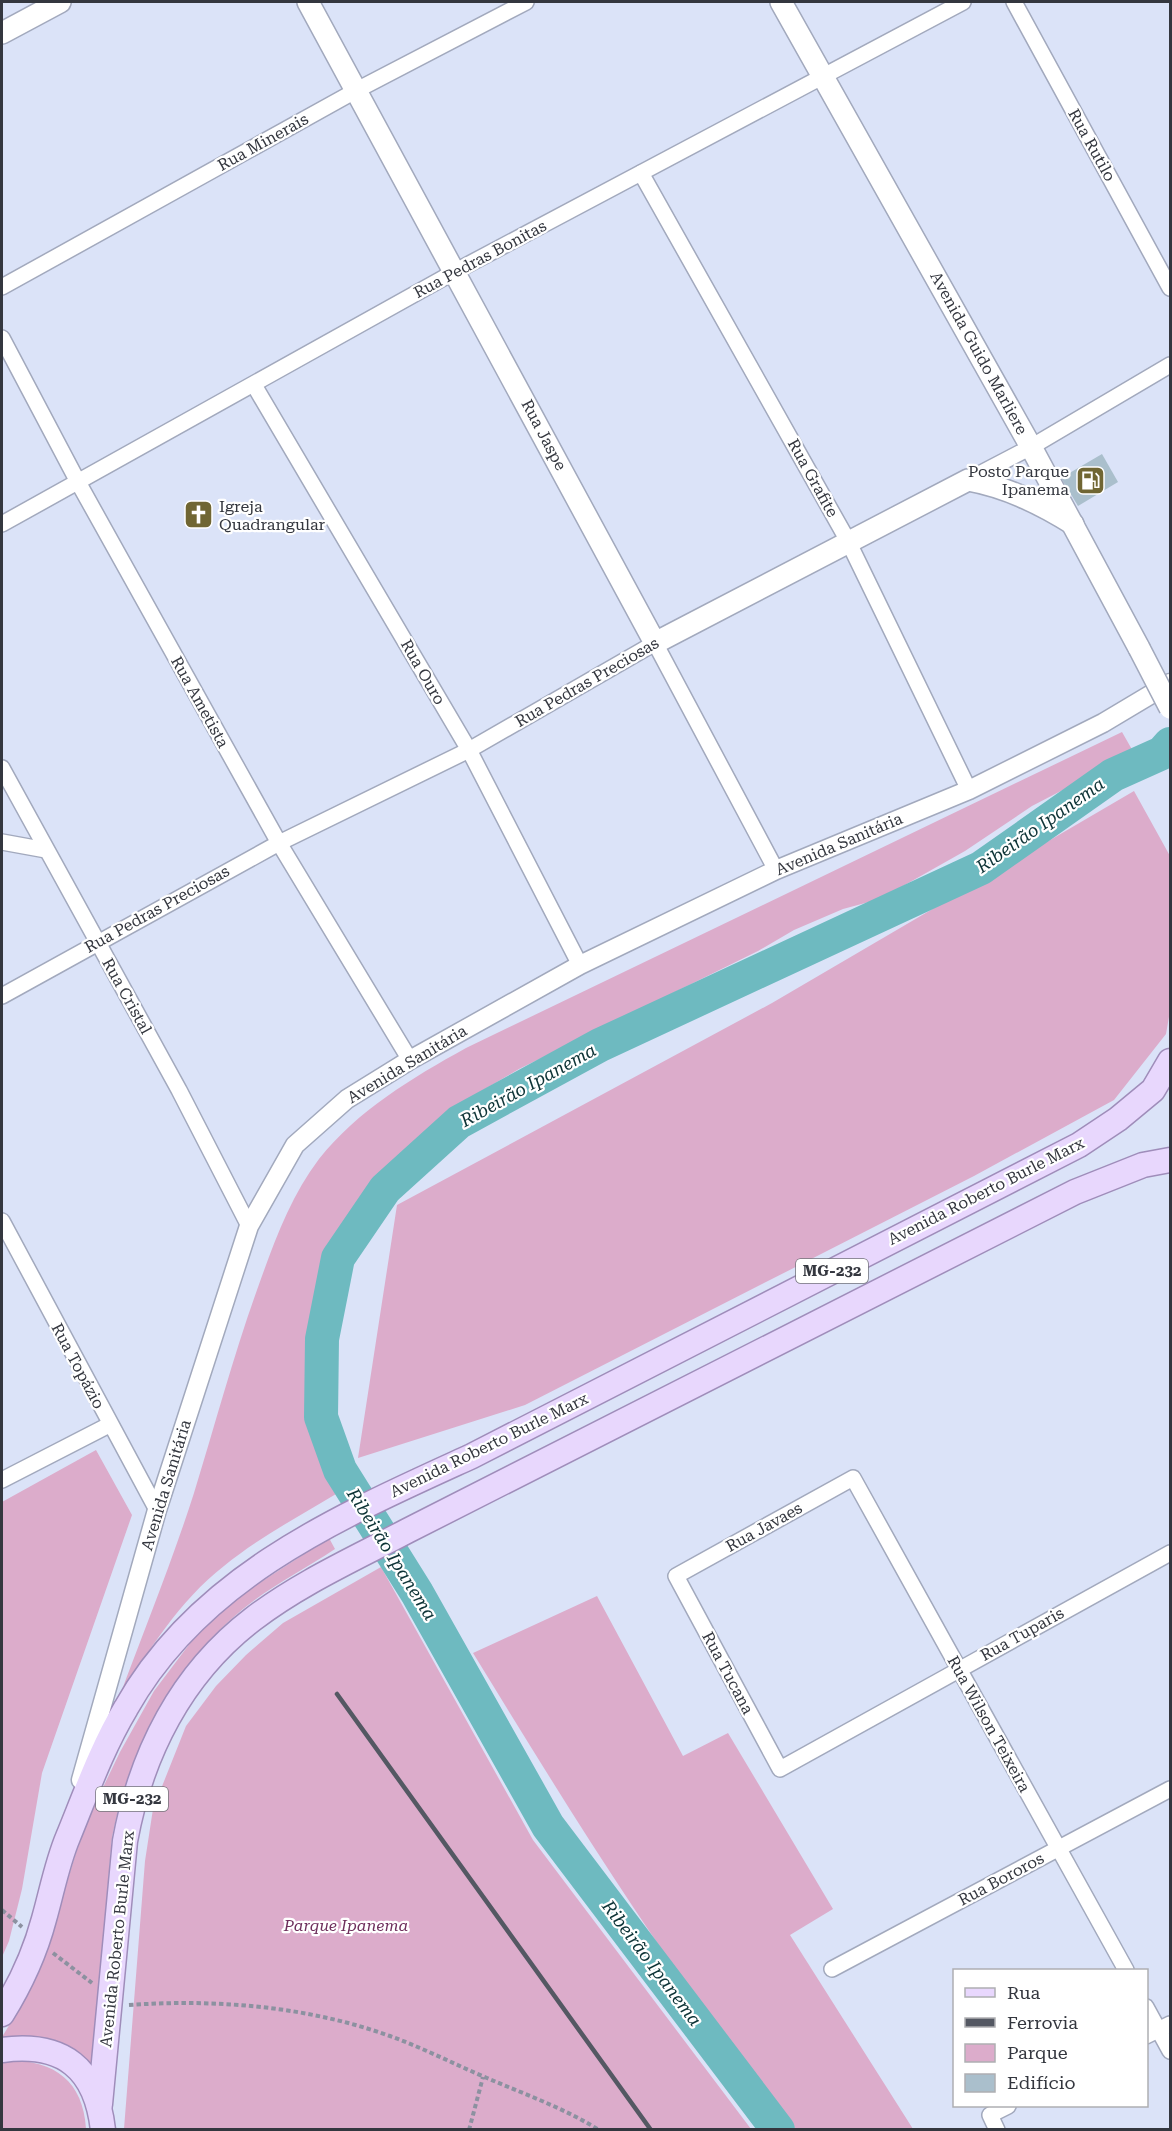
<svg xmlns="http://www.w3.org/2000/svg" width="1172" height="2131" font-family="'Roboto Serif',serif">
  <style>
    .green { fill: #dcaccb }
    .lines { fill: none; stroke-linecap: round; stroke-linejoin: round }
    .river { stroke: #6ebac0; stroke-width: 34 }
    .building { fill: #aabfcc }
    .minor-casing { stroke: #a2a9bd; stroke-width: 18 }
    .tertiary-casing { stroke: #a2a9bd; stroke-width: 21 }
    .secondary-casing { stroke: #a2a9bd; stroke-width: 24 }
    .primary-casing { stroke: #9f8dba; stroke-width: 27 }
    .path { stroke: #8c91a0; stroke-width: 4; stroke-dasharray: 4.5 3; stroke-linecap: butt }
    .minor { stroke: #fff; stroke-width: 15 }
    .tertiary { stroke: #fff; stroke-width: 18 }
    .secondary { stroke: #fff; stroke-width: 21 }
    .primary { stroke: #e8d7fd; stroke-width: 24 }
    .rail { stroke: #545863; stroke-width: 4.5 }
    .secondary-bridge-casing { stroke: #a2a9bd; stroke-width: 24; stroke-linecap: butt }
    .secondary-bridge { stroke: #fff; stroke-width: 21 }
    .labels { text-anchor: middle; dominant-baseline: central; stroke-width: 4.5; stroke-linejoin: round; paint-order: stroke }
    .shield { fill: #fff; stroke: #717379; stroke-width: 1.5 }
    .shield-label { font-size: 15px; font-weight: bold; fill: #34373f }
    .street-label { font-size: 16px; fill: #34373f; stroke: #fff }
    .poi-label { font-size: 16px; fill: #34373f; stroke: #fff; text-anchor: end }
    .park-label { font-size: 16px; font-style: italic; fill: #6e2f5c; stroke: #fff }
    .water-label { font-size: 18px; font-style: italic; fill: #0d3336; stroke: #fff }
  </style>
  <rect width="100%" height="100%" fill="#dbe3f8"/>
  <g class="green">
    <path d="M1122 732 1134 753 1032 806 965 851 880 899 843 909 794 930 758 951 519 1069 475 1095 380 1180 342 1227 323 1264 312 1305 309 1347 310 1432 336 1494C298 1517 258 1538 224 1566 179 1601 149 1650 119 1698 144 1630 172 1562 194 1493 215 1425 233 1357 257 1290 273 1245 290 1197 319 1159 358 1110 412 1078 466 1048Z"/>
    <polygon points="1134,791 1170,856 1170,1011 1166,1034 1114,1100 974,1176 525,1405 358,1458 397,1205 772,1003"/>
    <polygon points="96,1450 132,1515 42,1773 22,1889 9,1941 2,1957 2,1502"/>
    <path d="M329 1538 335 1549C305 1569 271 1586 243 1609 172 1667 130 1747 112 1837L91 2079 2 2045V2037L16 2014 51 1934 84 1827 120 1752 154 1691 197 1634 236 1598Z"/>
    <polygon points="381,1567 533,1840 751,2129 124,2129 145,1861 153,1809 186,1726 216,1686 246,1655 283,1623"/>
    <path d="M597 1596 683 1756 728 1733 833 1909 790 1935 913 2129H796C674 1981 573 1816 473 1653Z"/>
    <path d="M9 2060C55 2061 83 2081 86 2129H2V2063Z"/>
  </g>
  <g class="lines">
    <polyline class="river" points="778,2130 548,1826 417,1593 340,1470 321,1417 322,1339 338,1258 385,1189 459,1122 600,1045 981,868 1113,775 1162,753 1170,744"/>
  </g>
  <polygon class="building" points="1102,454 1118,482 1078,506 1061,478"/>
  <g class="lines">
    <defs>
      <g id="minor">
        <polyline points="1014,2 1170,288"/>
        <polyline points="641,173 848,541 969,790"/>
        <polyline points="2,287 357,90 526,2"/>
        <polyline points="2,338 78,482 279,843 410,1060"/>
        <polyline points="254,385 469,750 580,965"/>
        <polyline points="968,480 1031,447 1170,365"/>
        <polyline points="2,524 456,271 963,2"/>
        <polyline points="2,768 179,1090 249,1226"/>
        <polyline points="2,842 46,850"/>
        <polyline points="2,996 279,843 469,750 655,643 776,870"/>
        <polyline points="2,1221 157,1510"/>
        <polyline points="2,1480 109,1425"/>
        <polyline points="832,1969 1170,1789"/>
        <path d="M1126 1970C1035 1806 944 1642 853 1478L676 1576 780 1769 1170 1553"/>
        <polyline points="1146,2007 1170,2051"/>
        <polyline points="1146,2036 1170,2024"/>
        <polyline points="997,2130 990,2115 1008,2106"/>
      </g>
      <polyline id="tertiary" points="81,1780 157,1510 249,1226 295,1145 347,1099 410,1060 580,965 776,870 969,790 1103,723 1170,683"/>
      <g id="secondary">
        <path d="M308 2 655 643 968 480C1007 487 1040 503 1073 524"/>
        <polyline points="781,2 1031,447 1139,648"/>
        <polyline points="2,33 60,2"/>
      </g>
      <g id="primary">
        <path d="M2 2014C20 1985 35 1953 44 1919 52 1891 57 1863 68 1837 86 1793 102 1748 126 1708 200 1576 341 1516 472 1456L1079 1145 1118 1119 1153 1090 1170 1061"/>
        <path d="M2 2050C63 2042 96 2068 103 2130"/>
        <path d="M100 2104 125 1841C141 1754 181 1674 253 1619 300 1583 356 1558 407 1531L1075 1192 1143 1165 1170 1160"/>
      </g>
    </defs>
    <use href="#minor" class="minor-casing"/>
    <use href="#tertiary" class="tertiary-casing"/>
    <use href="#secondary" class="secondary-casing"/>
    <use href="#primary" class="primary-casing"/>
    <g class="path">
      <polyline points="2,1910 22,1927"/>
      <polyline points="53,1953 92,1983"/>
      <path d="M129 2005C217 1999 306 2006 390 2036 423 2048 454 2064 487 2078 524 2094 564 2108 599 2130"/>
      <polyline points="469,2130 483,2077"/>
    </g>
    <use href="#minor" class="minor"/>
    <use href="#tertiary" class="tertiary"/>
    <use href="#secondary" class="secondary"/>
    <use href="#primary" class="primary"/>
    <polyline class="rail" points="337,1694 651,2130"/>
    <defs>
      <polyline id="secondary-bridge" points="1139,648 1170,708"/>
    </defs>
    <use href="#secondary-bridge" class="secondary-bridge-casing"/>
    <use href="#secondary-bridge" class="secondary-bridge"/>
  </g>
  <defs>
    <symbol id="fuel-square" viewBox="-11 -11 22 22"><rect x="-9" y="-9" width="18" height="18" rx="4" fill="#706633" stroke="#fff"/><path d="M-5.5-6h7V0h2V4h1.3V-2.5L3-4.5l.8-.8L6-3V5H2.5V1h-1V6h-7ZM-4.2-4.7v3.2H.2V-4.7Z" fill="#fff"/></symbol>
    <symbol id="church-square" viewBox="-11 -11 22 22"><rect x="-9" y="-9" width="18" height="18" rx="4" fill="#706633" stroke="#fff"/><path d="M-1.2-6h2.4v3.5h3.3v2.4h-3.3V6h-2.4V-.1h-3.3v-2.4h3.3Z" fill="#fff"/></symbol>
  </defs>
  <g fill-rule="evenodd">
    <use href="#fuel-square" x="1074" y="464" width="33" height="33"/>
    <use href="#church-square" x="182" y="498" width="33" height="33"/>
  </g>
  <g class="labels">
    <g class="shield">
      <rect x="796" y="1259" width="72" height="24" rx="4.5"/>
      <rect x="96" y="1787" width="72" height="24" rx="4.5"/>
    </g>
    <g class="shield-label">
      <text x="832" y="1271">MG-232</text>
      <text x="132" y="1799">MG-232</text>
    </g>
    <g class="street-label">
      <text transform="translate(263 142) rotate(-29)">Rua Minerais</text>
      <text transform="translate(1092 145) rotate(61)">Rua Rutilo</text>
      <text transform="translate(480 259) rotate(-28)">Rua Pedras Bonitas</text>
      <text transform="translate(979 353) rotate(61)">Avenida Guido Marliere</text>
      <text transform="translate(544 435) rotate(62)">Rua Jaspe</text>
      <text transform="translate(813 478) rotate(61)">Rua Grafite</text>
      <text transform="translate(423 672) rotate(60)">Rua Ouro</text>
      <text transform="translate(587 682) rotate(-30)">Rua Pedras Preciosas</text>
      <text transform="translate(200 702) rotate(61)">Rua Ametista</text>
      <text transform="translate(839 844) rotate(-23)">Avenida Sanitária</text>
      <text transform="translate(157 909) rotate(-29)">Rua Pedras Preciosas</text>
      <text transform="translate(127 996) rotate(61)">Rua Cristal</text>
      <text transform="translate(407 1064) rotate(-31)">Avenida Sanitária</text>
      <text transform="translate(986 1191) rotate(-27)">Avenida Roberto Burle Marx</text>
      <text transform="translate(78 1366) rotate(62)">Rua Topázio</text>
      <text transform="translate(489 1445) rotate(-26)">Avenida Roberto Burle Marx</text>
      <text transform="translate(166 1485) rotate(-73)">Avenida Sanitária</text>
      <text transform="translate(764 1527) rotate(-29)">Rua Javaes</text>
      <text transform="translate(1022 1634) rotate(-29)">Rua Tuparis</text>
      <text transform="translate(728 1673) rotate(62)">Rua Tucana</text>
      <text transform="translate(989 1724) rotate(61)">Rua Wilson Teixeira</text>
      <text transform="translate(1001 1879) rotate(-28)">Rua Bororos</text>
      <text transform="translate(117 1939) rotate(-84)">Avenida Roberto Burle Marx</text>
    </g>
    <g class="poi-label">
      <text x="1069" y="471">Posto Parque<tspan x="1069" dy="18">Ipanema</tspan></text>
      <text x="219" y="506" text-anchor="start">Igreja<tspan x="219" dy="18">Quadrangular</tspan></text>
    </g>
    <g class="park-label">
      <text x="346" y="1925">Parque Ipanema</text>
    </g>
    <g class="water-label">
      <text transform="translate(1040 825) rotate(-35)">Ribeirão Ipanema</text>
      <text transform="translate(528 1085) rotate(-29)">Ribeirão Ipanema</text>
      <text transform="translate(392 1554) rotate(58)">Ribeirão Ipanema</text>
      <text transform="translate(652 1963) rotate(53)">Ribeirão Ipanema</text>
    </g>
  </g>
  <rect width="1172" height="2131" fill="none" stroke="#34373f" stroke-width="6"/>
  <rect x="953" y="1969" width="195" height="138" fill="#ffffff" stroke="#aeafb2" stroke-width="1.5"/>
  <rect x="965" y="1988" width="30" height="9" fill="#e8d7fd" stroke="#aeafb2" stroke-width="1.5"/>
  <text x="1007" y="1999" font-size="18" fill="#34373f">Rua</text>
  <rect x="965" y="2018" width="30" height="9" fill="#545863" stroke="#aeafb2" stroke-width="1.5"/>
  <text x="1007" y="2029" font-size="18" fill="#34373f">Ferrovia</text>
  <rect x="965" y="2044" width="30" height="18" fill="#dcaccb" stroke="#aeafb2" stroke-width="1.5"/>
  <text x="1007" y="2059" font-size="18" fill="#34373f">Parque</text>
  <rect x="965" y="2074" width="30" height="18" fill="#aabfcc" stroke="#aeafb2" stroke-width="1.5"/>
  <text x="1007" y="2089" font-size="18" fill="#34373f">Edifício</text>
</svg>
